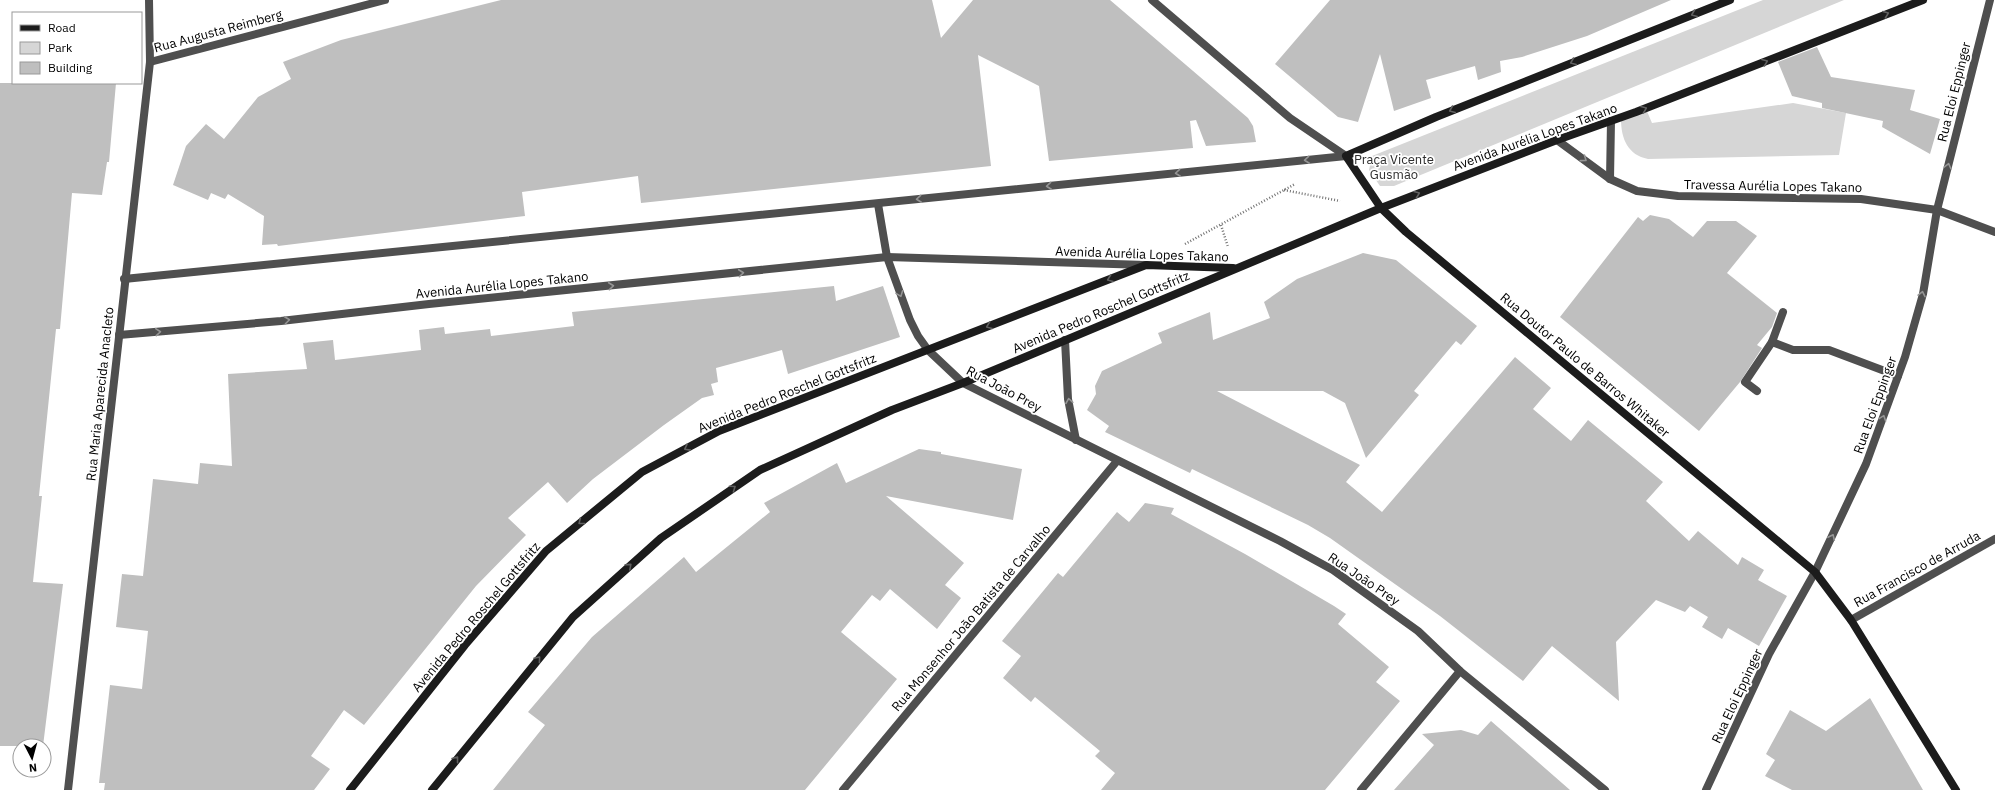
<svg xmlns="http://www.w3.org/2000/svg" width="1995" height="790" font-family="'IBM Plex Sans',sans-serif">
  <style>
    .green { fill: #d6d6d6 }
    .building { fill: #bfbfbf }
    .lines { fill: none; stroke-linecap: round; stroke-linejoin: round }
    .path { stroke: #717171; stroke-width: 2.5; stroke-dasharray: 1 2; stroke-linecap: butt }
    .lane { stroke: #4f4f4f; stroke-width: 8 }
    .street { stroke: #4f4f4f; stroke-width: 8 }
    .secondary { stroke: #1c1c1c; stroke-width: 8 }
    .oneway { stroke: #606060 }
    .oneway2 { stroke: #959595 }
    .labels { text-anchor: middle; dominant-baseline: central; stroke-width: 3.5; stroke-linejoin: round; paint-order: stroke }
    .street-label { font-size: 13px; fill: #000; stroke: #fff }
    .park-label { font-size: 13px; fill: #2d2d2d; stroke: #fff }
  </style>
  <rect width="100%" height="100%" fill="#fff"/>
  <g class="green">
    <polygon points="1763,0 1844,0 1394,186 1380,186 1369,170 1372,156"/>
    <path d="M1793 103 1846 113 1839 155 1648 159C1628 155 1621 139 1621 119L1646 109 1652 123Z"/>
  </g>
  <g class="building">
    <polygon points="501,0 932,0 941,38 973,0 1110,0 1248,118 1253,126 1256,142 1206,146 1196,120 1190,121 1193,148 1049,161 1039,86 978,55 991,166 641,203 638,176 522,192 525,216 278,246 277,244 262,245 264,216 228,194 225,199 211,193 208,200 173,185 186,146 206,124 224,139 258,97 291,79 283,62 341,40"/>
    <polygon points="1330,0 1671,0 1587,36 1522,57 1500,61 1501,72 1478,80 1475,66 1426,80 1431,98 1394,111 1380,54 1358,122 1338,117 1275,64"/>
    <polygon points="1817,47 1831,77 1915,90 1910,110 1940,119 1930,154 1882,127 1883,121 1822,108 1822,103 1792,96 1778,62"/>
    <polygon points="0,83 116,83 109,162 107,162 102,195 72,193 60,329 56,329 39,496 42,496 33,582 63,584 43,746 0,746"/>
    <polygon points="1650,215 1669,219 1693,237 1707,221 1736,221 1757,236 1727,273 1777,313 1772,327 1757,345 1762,348 1740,382 1699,431 1560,317 1638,217 1643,221"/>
    <polygon points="1363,253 1396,260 1477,326 1461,345 1456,341 1414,391 1419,395 1366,458 1345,403 1323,391 1217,391 1360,465 1346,482 1382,512 1515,357 1551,388 1533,409 1571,441 1588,420 1663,482 1646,501 1689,541 1698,531 1738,565 1742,557 1764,570 1758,580 1787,596 1759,646 1728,628 1722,639 1702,627 1708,617 1690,606 1685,612 1656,600 1616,642 1619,701 1552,646 1523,681 1440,616 1330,538 1308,525 1192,469 1190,473 1105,432 1109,426 1087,410 1096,394 1095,386 1102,371 1162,343 1158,333 1210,312 1213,340 1270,318 1264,302 1297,279"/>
    <polygon points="834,286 836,301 883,286 900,337 788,374 782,350 716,368 718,382 711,384 714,395 702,398 664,425 593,479 567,503 548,482 508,518 526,535 476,586 364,725 344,710 311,756 330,769 314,790 104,790 105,783 99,783 110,685 142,689 148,631 116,627 122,574 143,576 153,479 198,484 200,463 232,466 228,374 307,369 303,343 333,340 335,360 421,350 419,330 444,327 445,334 490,329 491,336 574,326 572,312"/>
    <polygon points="919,449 941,452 941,454 1022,469 1013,520 886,496 964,563 945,585 961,598 937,629 890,589 880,601 872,595 841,632 897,679 805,790 493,790 545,725 528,712 592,637 684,557 696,572 770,512 764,503 837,463 846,483"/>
    <polygon points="1145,503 1174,508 1171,514 1245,554 1334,606 1346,614 1338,624 1389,667 1376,682 1400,701 1325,790 1101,790 1115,773 1095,756 1100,751 1035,697 1031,702 1003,678 1021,656 1002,641 1058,573 1063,577 1117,512 1129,522"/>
    <polygon points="1870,698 1923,790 1792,790 1765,776 1775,760 1766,754 1790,710 1826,731"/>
    <polygon points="1491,721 1570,790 1394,790 1434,745 1422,734 1461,730 1478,735"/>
  </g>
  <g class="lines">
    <g class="path">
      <polyline points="1284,190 1340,201"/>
      <polyline points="1221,225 1228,247"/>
      <polyline points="1185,244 1295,184"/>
    </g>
    <g class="lane">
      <polyline points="1772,342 1793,350 1829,350 1898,376"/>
      <polyline points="1757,391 1745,382 1772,342 1783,312"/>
      <polyline points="1851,620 1995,539"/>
    </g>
    <g class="street">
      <polyline points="1152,0 1290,118 1346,156"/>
      <polyline points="150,62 385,0"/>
      <polyline points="1557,140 1610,179 1637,191 1678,196 1861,199 1937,210 1995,232"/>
      <polyline points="1610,179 1611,121"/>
      <polyline points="878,204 887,257 910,320 918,336 928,350 963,383 1280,541 1333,570 1418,631 1460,671 1605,790"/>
      <polyline points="124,279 1346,156"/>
      <polyline points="119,335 281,321 429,304 887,257 1146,265"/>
      <polyline points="1065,340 1068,399 1076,440"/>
      <polyline points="68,790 150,62 149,0"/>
      <polyline points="843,790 1117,461"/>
      <polyline points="1361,790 1460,671"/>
      <polyline points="1706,790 1769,654 1815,572 1866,464 1905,357 1923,294 1937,210 1990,0"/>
    </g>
    <g class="secondary">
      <polyline points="1730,0 1436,117 1346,156 1381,208 1406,232 1815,572 1851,620 1956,790"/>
      <polyline points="350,790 465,645 546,551 642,472 719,431 1146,265 1233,268"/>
      <polyline points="432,790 573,617 661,538 760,470 892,410 963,383 1381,208 1557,140 1636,112 1923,0"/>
    </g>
  </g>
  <defs><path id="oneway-chevron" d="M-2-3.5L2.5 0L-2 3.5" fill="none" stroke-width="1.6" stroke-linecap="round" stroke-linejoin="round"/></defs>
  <g class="oneway">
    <use href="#oneway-chevron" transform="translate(1694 14) rotate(158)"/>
    <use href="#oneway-chevron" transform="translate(1886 14) rotate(-21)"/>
    <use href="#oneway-chevron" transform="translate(1573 62) rotate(158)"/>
    <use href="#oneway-chevron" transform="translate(1765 62) rotate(-21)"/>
    <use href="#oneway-chevron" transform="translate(1644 109) rotate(-22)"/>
    <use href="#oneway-chevron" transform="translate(1452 110) rotate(158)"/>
    <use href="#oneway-chevron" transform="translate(1417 194) rotate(-21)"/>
    <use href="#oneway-chevron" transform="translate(1110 279) rotate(159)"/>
    <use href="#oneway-chevron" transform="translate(989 326) rotate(159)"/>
    <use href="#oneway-chevron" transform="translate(687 448) rotate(152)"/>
    <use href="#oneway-chevron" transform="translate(733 488) rotate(-35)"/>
    <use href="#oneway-chevron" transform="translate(581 522) rotate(141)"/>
    <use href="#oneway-chevron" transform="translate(629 566) rotate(-42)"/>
    <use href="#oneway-chevron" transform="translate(538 659) rotate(-50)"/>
    <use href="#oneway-chevron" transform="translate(456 759) rotate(-52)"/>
  </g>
  <g class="oneway2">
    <use href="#oneway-chevron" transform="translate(1584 159) rotate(36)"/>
    <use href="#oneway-chevron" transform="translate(1307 160) rotate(174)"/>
    <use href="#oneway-chevron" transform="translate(1948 166) rotate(-76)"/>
    <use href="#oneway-chevron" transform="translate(1178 173) rotate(174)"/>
    <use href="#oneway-chevron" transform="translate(1049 186) rotate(174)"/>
    <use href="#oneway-chevron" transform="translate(919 199) rotate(174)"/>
    <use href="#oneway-chevron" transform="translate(741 273) rotate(-6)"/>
    <use href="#oneway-chevron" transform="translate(611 286) rotate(-6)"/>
    <use href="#oneway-chevron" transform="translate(900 294) rotate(69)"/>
    <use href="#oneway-chevron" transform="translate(1922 294) rotate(-78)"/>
    <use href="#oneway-chevron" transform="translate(287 320) rotate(-7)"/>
    <use href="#oneway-chevron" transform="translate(158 332) rotate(-5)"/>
    <use href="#oneway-chevron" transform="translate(1069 401) rotate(-99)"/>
    <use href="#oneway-chevron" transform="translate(1883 418) rotate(-70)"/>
    <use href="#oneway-chevron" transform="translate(1832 537) rotate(-65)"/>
  </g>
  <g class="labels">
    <g class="street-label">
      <text transform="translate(218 31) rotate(-15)">Rua Augusta Reimberg</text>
      <text transform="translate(1954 92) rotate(-76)">Rua Eloi Eppinger</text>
      <text transform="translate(1535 137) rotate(-20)">Avenida Aurélia Lopes Takano</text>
      <text transform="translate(1773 186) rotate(1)">Travessa Aurélia Lopes Takano</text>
      <text transform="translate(1142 254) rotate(2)">Avenida Aurélia Lopes Takano</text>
      <text transform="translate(502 285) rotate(-6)">Avenida Aurélia Lopes Takano</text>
      <text transform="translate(1101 312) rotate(-23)">Avenida Pedro Roschel Gottsfritz</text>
      <text transform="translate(1585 365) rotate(40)">Rua Doutor Paulo de Barros Whitaker</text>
      <text transform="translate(1004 389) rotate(28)">Rua João Prey</text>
      <text transform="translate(787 393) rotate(-22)">Avenida Pedro Roschel Gottsfritz</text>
      <text transform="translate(100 394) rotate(-84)">Rua Maria Aparecida Anacleto</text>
      <text transform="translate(1875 405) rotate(-70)">Rua Eloi Eppinger</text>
      <text transform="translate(1917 569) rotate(-29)">Rua Francisco de Arruda</text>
      <text transform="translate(1364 579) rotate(34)">Rua João Prey</text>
      <text transform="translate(476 617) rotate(-50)">Avenida Pedro Roschel Gottsfritz</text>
      <text transform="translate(971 618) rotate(-50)">Rua Monsenhor João Batista de Carvalho</text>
      <text transform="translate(1737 696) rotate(-65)">Rua Eloi Eppinger</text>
    </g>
    <g class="park-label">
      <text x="1394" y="159">Praça Vicente<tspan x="1394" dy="15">Gusmão</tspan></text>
    </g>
  </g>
  <rect x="12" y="12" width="130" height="72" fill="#ffffff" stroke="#999999"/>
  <rect x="20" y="25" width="20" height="6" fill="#1c1c1c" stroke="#999999"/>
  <text x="48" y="32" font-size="12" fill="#000000">Road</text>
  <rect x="20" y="42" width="20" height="12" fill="#d6d6d6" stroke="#999999"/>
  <text x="48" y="52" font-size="12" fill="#000000">Park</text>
  <rect x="20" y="62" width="20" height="12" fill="#bfbfbf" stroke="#999999"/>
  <text x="48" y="72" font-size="12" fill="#000000">Building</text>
  <g transform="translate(32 758) rotate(174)"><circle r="19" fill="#ffffff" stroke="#999999"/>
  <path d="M0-3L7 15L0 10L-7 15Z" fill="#000000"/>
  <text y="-6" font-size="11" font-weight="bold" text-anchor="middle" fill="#000000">N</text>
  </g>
</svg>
